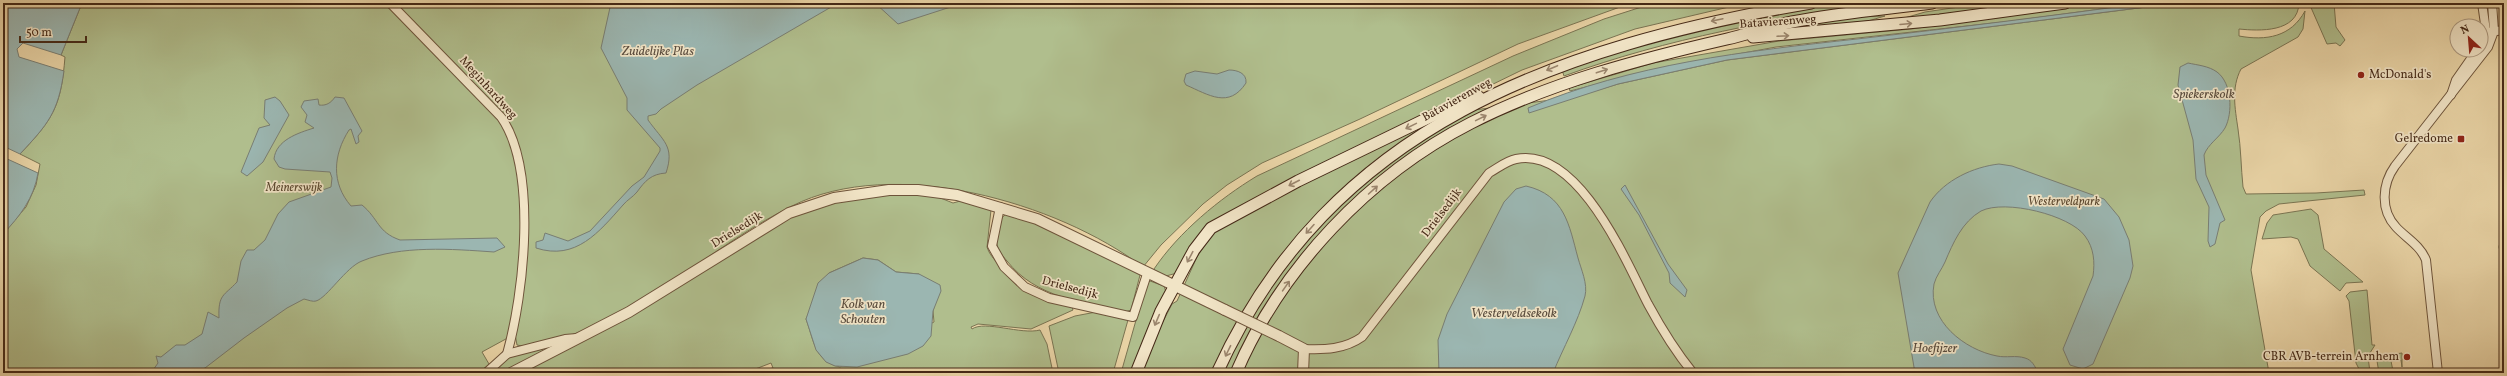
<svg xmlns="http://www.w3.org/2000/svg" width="2507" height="376" font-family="Vollkorn,serif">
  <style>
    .green { fill: #b0be8d; stroke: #7a7452; fill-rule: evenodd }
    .water { fill: #9bb6b1; stroke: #797e73 }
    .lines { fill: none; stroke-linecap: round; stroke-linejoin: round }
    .minor-casing { stroke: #6e543b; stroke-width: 10 }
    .tertiary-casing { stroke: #6e543b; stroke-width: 12 }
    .secondary-casing { stroke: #452917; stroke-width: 13 }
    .minor { stroke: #f1e4c6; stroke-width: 8 }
    .tertiary { stroke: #f1e4c6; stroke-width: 10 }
    .secondary { stroke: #f1e4c6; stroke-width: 11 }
    .tertiary-bridge-casing { stroke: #6e543b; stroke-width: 12; stroke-linecap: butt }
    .tertiary-bridge { stroke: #f1e4c6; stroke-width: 10 }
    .oneway { stroke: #9b866e }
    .poi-dot { fill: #8f2418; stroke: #f1e4c6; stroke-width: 1.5 }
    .labels { text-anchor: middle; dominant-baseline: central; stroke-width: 3.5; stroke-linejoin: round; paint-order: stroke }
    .street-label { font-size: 12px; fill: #452917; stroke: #f1e4c6 }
    .poi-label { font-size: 12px; fill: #452917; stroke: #f1e4c6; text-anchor: end }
    .park-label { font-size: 12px; font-style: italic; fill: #5a472f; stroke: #f1e4c6 }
    .water-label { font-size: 13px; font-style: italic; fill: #5a4c3e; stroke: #f1e4c6 }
  </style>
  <rect width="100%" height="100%" fill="#ead5a7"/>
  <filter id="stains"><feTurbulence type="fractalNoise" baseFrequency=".005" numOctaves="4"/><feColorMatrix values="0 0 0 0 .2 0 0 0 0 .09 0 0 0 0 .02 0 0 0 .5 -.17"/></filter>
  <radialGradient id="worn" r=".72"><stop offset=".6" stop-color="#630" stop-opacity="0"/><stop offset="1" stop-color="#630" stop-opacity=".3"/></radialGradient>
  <g class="green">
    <path d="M82 3H1631L1518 44 1360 119 1262 163 1227 185 1203 204 1161 245 1143 267C1057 202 893 155 792 206 721 241 662 297 589 328 570 337 548 341 527 347L517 345 515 334 482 352 489 364 479 373H3V234L26 207 36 185 40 164 20 154C54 118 61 106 65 57L61 55Z"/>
    <path d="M1654 3H1746L1635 29 1522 70 1218 218 1177 273 1166 276 1156 273 1154 269C1179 232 1219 199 1257 176L1513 56 1604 19Z"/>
    <path d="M1842 3H1885C1776 19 1668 38 1564 76L1562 70C1653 38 1747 18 1842 3Z"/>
    <polygon points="1986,3 2033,3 1901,19 1925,12"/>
    <polygon points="2098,3 2146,3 2012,21 1776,47 1656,69 1570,91 1569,88 1653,63 1779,41 1911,29"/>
    <path d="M2178 3H2299C2298 33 2259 31 2239 29V36C2266 41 2291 37 2305 11L2303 29 2298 37 2241 69C2231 88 2235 108 2238 129 2241 148 2241 168 2243 187L2246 194 2316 193 2364 190 2365 195 2279 204 2266 211 2260 217 2251 270 2269 373H1141L1151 345 1172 304 1177 301 1197 257 1214 231 1301 184 1451 113 1574 97 1618 84 1727 60Z"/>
    <polygon points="2309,3 2334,3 2336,27 2345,40 2340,46 2336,43 2327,44"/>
    <polygon points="1885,16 1868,21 1787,29 1852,17"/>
    <path d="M902 193 933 195 953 203 964 200 991 210 987 247C989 254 994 259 999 265 1019 291 1041 300 1072 307L1073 310 1031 329 978 324 971 327 972 329C985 320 1021 335 1040 330L1047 344 1053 373H750L773 368 771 363 745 373H519L787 218 835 201ZM863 258 878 260 896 272 919 274 937 295 933 311 934 322 840 367C814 361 814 340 806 319L829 273Z"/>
    <polygon points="2311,209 2318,215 2324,249 2363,282 2346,283 2340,291 2310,266 2298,239 2291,237 2262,239 2267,223 2273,215"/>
    <path d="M1008 213 1035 222 1137 272 1140 275 1131 310 1125 312C1083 302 1036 298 1007 261 1001 254 995 247 997 237 998 228 999 217 1008 213Z"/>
    <polygon points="2504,222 2504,269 2499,247"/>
    <polygon points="1150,281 1164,286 1166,292 1134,373 1121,373 1146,285"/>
    <polygon points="2367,290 2372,345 2375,345 2368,356 2370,373 2361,373 2356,363 2349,301 2346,296 2350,292"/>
    <polygon points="1096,312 1128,320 1113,373 1059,373 1049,326 1075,316"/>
    <polygon points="558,343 501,373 490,373 510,357"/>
    <polygon points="2402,353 2402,367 2401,360 2391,361 2393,371 2402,370 2402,373 2379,373 2377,361 2380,356"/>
  </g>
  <g class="water">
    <path d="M3 3H82L61 55 23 43 17 49 19 57 64 71C58 113 48 124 20 154L3 146Z"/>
    <path d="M611 3H838L697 85 661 109 656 114 648 116V120C663 141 675 146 666 173 651 174 645 181 637 192 633 197 627 200 623 205 599 232 576 261 536 248V242L543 240 545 233 568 241 590 231 632 186 644 177 660 151V148L627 110V98L601 48Z"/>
    <polygon points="875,3 963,3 898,24"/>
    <path d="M2146 3H2178L1727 60 1618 84 1529 113 1528 108C1632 64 1746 51 1857 39 1954 28 2050 16 2146 3Z"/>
    <path d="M2188 63C2197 65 2209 66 2217 72 2232 83 2233 113 2225 128 2219 138 2208 144 2204 155L2206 175 2225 220 2220 223 2215 244 2210 247 2208 241 2209 207 2196 179 2193 140 2178 85 2180 67Z"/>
    <path d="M1229 70C1237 70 1247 73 1246 83 1229 109 1209 95 1186 85L1184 81 1186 74 1195 71 1217 74Z"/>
    <polygon points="275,97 280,101 289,115 263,162 247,176 241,172 259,128 270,125 264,118 265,100"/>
    <path d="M335 97 344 98 362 131 358 136 359 142 356 144 351 129 349 130C333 155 331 183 351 206L362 205C379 219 377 232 400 240L497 238 505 247 494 252C452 249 401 245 362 261 346 267 327 298 316 301 313 302 308 300 304 299L287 308 244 338 205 368 193 373H151L158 363 156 356 161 357 176 345H185L202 334 208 312 219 318C218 294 224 296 237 282L241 261 247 250H254L265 240 278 214 289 202 331 187 332 178 330 172 285 169 279 167 274 159C276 140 298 133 314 128L305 122 307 115 301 107 304 101 318 99 319 105C326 106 331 103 335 97Z"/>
    <path d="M3 157 38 173C34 198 20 216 3 234Z"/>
    <path d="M1999 164 2012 166 2104 199 2119 217 2129 240 2133 266 2130 278 2093 364 2083 369 2070 365 2063 349 2093 276C2095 262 2094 248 2085 236 2070 215 2005 199 1981 211 1962 222 1953 243 1945 262 1942 269 1936 276 1934 284 1927 321 1965 350 1997 356 2006 358 2016 355 2025 358 2032 360 2035 366 2038 373H1915L1898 273 1930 202C1945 180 1973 167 1999 164Z"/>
    <polygon points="1625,185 1668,264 1687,290 1685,297 1670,283 1669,273 1639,215 1621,189"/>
    <path d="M1526 186C1565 195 1569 225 1578 258 1581 269 1588 284 1585 296 1578 322 1563 348 1553 373H1439L1438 340 1447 314 1504 202 1516 189Z"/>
    <polygon points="863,258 878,260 896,272 919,274 940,285 941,291 933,311 931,336 923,346 908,354 857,367 835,366 826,362 816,350 806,319 818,283 829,273"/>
  </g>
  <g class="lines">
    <defs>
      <g id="minor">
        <path d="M390 3 501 117C538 170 524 294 507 354"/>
        <polyline points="2482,3 2488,45"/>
        <polyline points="2489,32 2504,30"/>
        <polyline points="2481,44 2485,32"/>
        <polyline points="2451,95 2456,80 2477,50"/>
        <polyline points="1000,207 992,246 1004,267 1025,287 1049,298 1133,317 1147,274"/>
        <path d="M1304 349C1325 350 1345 349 1362 337L1489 173C1498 168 1506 161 1516 159 1578 146 1626 261 1648 304 1661 328 1675 351 1693 373"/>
        <polyline points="486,373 507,354 565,339 577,338"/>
        <path d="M2438 373 2426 260C2420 245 2406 238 2396 227 2380 210 2382 184 2395 166L2488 47 2494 31 2492 3"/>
      </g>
      <g id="tertiary">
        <polyline points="1279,336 1304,349 1303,373"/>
        <polyline points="511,373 629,312 789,213 834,198 889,190 918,190 957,195 1037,219 1225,310"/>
      </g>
      <g id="secondary">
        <polyline points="1753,37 1940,20 2065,3"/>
        <polyline points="1136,373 1161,311 1194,250 1211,228 1298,181 1463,101 1479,97"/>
        <path d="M1217 373C1330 124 1560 46 1811 3"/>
        <path d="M1236 373C1281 268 1369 175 1471 123 1552 82 1640 59 1727 39 1749 34 1770 26 1792 22 1838 13 1885 9 1932 3"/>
      </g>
    </defs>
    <use href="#minor" class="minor-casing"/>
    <use href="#tertiary" class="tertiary-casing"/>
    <use href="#secondary" class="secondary-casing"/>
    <use href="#minor" class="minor"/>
    <use href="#tertiary" class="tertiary"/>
    <use href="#secondary" class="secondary"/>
    <defs>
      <polyline id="tertiary-bridge" points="1225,310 1279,336"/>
    </defs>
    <use href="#tertiary-bridge" class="tertiary-bridge-casing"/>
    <use href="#tertiary-bridge" class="tertiary-bridge"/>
  </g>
  <defs><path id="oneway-shaft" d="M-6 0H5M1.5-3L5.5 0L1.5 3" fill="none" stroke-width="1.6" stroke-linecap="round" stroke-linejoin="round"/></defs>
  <g class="oneway">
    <use href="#oneway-shaft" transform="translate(1717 20) rotate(168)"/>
    <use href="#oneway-shaft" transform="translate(1906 24) rotate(-5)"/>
    <use href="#oneway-shaft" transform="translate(1783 36) rotate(-3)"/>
    <use href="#oneway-shaft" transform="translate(1552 68) rotate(157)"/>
    <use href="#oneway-shaft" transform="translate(1602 71) rotate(-18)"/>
    <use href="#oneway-shaft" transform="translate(1481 118) rotate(-26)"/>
    <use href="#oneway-shaft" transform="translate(1411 126) rotate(154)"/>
    <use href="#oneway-shaft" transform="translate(1294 183) rotate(153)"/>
    <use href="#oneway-shaft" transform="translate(1373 190) rotate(-42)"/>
    <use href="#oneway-shaft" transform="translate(1310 229) rotate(132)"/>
    <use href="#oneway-shaft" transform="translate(1190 257) rotate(118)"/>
    <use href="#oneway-shaft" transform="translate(1286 286) rotate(-55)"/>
    <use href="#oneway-shaft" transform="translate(1157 320) rotate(113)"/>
    <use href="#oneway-shaft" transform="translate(1228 351) rotate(116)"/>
  </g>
  <g class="poi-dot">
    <circle cx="2361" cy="75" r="4"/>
    <rect x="2457" y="135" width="8" height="8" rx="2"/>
    <circle cx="2407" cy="357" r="4"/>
  </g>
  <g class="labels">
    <g class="street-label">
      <text transform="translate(1778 22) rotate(-4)">Batavierenweg</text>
      <text transform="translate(488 88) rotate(48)">Meginhardweg</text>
      <text transform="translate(1457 100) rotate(-29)">Batavierenweg</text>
      <text transform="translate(1442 213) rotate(-53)">Drielsedijk</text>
      <text transform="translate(737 230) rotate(-32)">Drielsedijk</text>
      <text transform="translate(1070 288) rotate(15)">Drielsedijk</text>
    </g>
    <g class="poi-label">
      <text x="2369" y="75" text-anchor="start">McDonald's</text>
      <text x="2453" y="139">Gelredome</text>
      <text x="2399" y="357">CBR AVB-terrein Arnhem</text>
    </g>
    <g class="park-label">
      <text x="294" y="188">Meinerswijk</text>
      <text x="2064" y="202">Westerveldpark</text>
    </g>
    <g class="water-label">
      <text x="658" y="52">Zuidelijke Plas</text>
      <text x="2204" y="95">Spiekerskolk</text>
      <text x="863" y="305">Kolk van<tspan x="863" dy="15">Schouten</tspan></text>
      <text x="1514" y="314">Westerveldsekolk</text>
      <text x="1935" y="349">Hoefijzer</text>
    </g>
  </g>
  <rect width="2507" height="376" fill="none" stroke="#ead5a7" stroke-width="16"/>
  <rect x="4" y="4" width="2499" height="368" fill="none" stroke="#452917" stroke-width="2"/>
  <rect x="8" y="8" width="2491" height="360" fill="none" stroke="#452917"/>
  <g transform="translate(2469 38) rotate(334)"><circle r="19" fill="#f1e4c6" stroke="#ac9980"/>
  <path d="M0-3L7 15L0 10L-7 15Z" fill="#8f2418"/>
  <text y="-6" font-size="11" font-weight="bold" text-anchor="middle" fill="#452917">N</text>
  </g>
  <path d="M20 36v6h66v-6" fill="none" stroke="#452917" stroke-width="2"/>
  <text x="26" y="36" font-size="12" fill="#452917" stroke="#f1e4c6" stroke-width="3" paint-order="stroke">50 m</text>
  <rect width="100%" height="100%" filter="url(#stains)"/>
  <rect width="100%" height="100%" fill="url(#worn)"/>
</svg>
